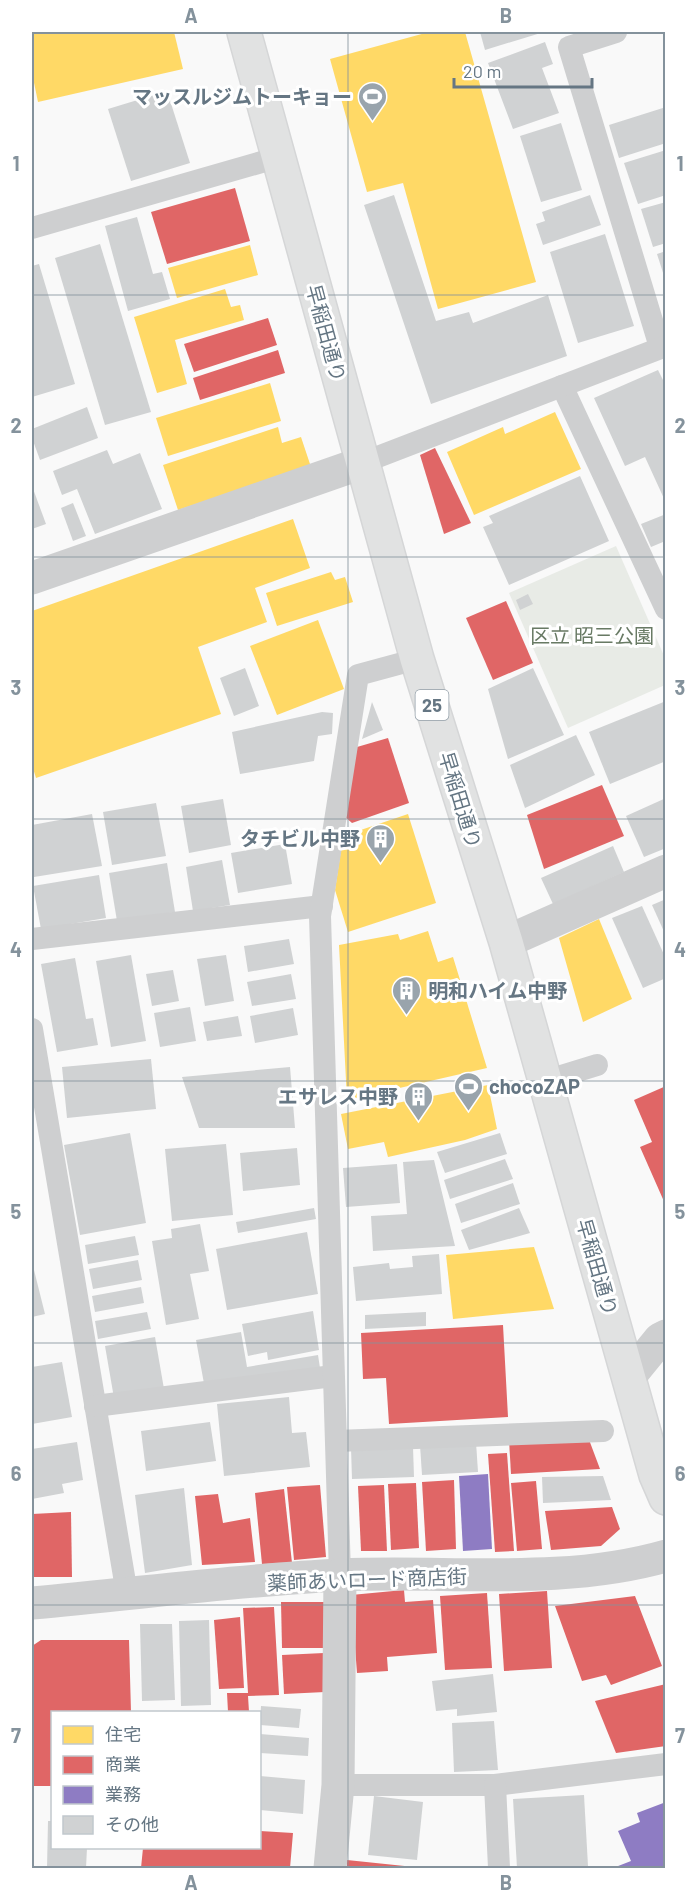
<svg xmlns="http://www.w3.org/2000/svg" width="697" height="1900" font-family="Barlow,'Noto Sans JP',sans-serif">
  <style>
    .green { fill: #e8ebe6 }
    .homes { fill: #ffd966 }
    .shops { fill: #e06666 }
    .offices { fill: #8e7cc3 }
    .building { fill: #d0d2d3 }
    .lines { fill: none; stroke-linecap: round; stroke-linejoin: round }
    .primary-casing { stroke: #d5d6d7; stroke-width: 36 }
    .service { stroke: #cecfd0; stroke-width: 22 }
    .minor { stroke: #cecfd0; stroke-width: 33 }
    .primary { stroke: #e1e2e2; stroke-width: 33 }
    .grid { fill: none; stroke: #84929c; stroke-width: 1.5; stroke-opacity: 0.55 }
    .labels { text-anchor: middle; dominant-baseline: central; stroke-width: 6; stroke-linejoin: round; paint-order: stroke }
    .shield { fill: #fff; stroke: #939fa8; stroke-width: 1.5 }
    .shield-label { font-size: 18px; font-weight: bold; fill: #657683 }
    .poi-label { font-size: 20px; font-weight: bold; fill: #657683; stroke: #fff; text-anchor: end }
    .street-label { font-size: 20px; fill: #657683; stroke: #fff }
    .park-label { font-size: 20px; fill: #687a64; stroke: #fff }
    .neatline { fill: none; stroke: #84929c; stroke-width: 2 }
    .grid-label { font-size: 20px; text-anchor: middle; font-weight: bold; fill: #84929c }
  </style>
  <rect width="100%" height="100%" fill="#f9f9f9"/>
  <polygon class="green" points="616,546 665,658 665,685 568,728 509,593"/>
  <g class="homes">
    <polygon points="39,32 174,32 183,69 38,102 32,73 32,34"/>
    <polygon points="429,32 465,32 536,282 438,309 403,183 367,192 330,59"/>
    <polygon points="250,245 258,275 177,298 168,268"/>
    <polygon points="225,289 231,307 240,305 244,320 175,340 187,384 157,393 134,317"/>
    <polygon points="270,383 281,421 168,456 156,418"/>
    <polygon points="555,412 581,469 474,515 447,452 503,427 505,434"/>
    <polygon points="278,427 282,443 301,437 311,467 178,510 163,465"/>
    <polygon points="293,519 310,568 255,588 267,622 198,647 221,714 36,778 32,765 32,611"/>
    <polygon points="331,572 335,580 345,577 353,602 277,626 266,593"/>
    <polygon points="318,620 344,689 277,715 250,646"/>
    <polygon points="408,814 436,903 348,932 335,890 343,836"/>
    <polygon points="599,919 632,999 583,1022 559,938"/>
    <polygon points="428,931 438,962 453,957 487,1068 347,1100 339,945 398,934 400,940"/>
    <polygon points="488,1085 497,1129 465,1140 388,1157 384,1142 348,1149 341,1114"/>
    <polygon points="534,1247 554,1309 453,1319 446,1255"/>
  </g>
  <g class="shops">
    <polygon points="235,188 250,241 167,264 151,212"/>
    <polygon points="268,318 277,345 194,372 184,344"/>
    <polygon points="278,350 285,373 200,400 193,378"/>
    <polygon points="435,448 471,523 444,534 420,455"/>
    <polygon points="506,601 533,663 493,680 466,618"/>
    <polygon points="388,738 409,803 352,823 344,816 357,747"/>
    <polygon points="602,785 624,836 544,869 527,815"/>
    <polygon points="666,1086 666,1206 640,1147 652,1142 634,1100"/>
    <polygon points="503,1325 508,1417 389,1424 386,1378 363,1379 361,1333"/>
    <polygon points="588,1437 600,1469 511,1474 509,1440"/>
    <polygon points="507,1453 514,1551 495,1552 488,1454"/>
    <polygon points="454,1480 456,1549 426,1551 422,1482"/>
    <polygon points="536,1481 542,1549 517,1551 511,1483"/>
    <polygon points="416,1483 419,1548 391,1550 388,1484"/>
    <polygon points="320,1485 326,1557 294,1560 287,1487"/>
    <polygon points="384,1485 387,1551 361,1551 358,1486"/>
    <polygon points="284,1489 292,1563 262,1564 255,1493"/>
    <polygon points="218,1494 223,1523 250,1518 255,1562 202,1565 195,1496"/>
    <polygon points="612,1507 620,1529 601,1546 551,1550 545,1511"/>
    <polygon points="71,1512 72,1577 32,1577 32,1514"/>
    <polygon points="404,1590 405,1602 433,1600 437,1653 387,1657 388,1671 357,1673 351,1595"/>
    <polygon points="547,1591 552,1668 504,1671 499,1594"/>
    <polygon points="487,1593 492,1668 445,1670 440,1596"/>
    <polygon points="635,1596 662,1666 611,1685 606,1675 582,1681 555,1606"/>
    <polygon points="281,1602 324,1602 326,1648 282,1648"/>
    <polygon points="274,1607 279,1695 248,1696 249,1712 228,1712 227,1693 248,1693 243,1608"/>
    <polygon points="240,1617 244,1688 219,1689 214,1620"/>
    <polygon points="41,1640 129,1640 131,1712 52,1712 52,1786 32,1786 32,1646"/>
    <polygon points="324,1653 325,1692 284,1694 282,1655"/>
    <polygon points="666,1684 666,1746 616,1753 595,1701"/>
    <polygon points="260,1831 293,1833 290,1868 141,1868 143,1848 260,1848"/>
    <polygon points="347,1860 414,1867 414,1868 347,1868"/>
  </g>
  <g class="offices">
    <polygon points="488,1474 492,1549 463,1551 459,1476"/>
    <polygon points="666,1802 666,1868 613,1868 631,1861 618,1831 640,1822 637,1813"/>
  </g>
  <g class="building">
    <polygon points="480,32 544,32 485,50"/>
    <polygon points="545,42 553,64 542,68 559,113 513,129 488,63"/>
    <polygon points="167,91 190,163 131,181 108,109"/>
    <polygon points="666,107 666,143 619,158 609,125"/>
    <polygon points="561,123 582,190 541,202 520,136"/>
    <polygon points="666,150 666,195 638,204 624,163"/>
    <polygon points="394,195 436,321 469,312 473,323 548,295 567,356 431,404 364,205"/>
    <polygon points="590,195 601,225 543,245 536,224 545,221 542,212"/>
    <polygon points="666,202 666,243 653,247 641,209"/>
    <polygon points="137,217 153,274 162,272 170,299 128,311 105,226"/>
    <polygon points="605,234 634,326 578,343 550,252"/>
    <polygon points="100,244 151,412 105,425 55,258"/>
    <polygon points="666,251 666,279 665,279 657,254"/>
    <polygon points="39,264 75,384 32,397 32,266"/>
    <polygon points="658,370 666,386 666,503 645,457 625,466 594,398"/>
    <polygon points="87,407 98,438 40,460 32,438 32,429"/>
    <polygon points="107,450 113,464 140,453 162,509 95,534 77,489 62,495 53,471"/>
    <polygon points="580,476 609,541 509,585 483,527 493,523 489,516"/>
    <polygon points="32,486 46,524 32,529"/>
    <polygon points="73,503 86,536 73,541 61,508"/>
    <polygon points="666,514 666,548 663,542 651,547 641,524"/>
    <polygon points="528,594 533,604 520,610 516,600"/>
    <polygon points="245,668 259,706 234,716 220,678"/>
    <polygon points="533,668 564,735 508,759 488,689"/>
    <polygon points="666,701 666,761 610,784 589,732"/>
    <polygon points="372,702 383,730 362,739"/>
    <polygon points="322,712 333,713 332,734 318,736 314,761 240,774 232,732"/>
    <polygon points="576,735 595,775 525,808 510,765"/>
    <polygon points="666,798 666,848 644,857 626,816"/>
    <polygon points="223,799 231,845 189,853 181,806"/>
    <polygon points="156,803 166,856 112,865 103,812"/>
    <polygon points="92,814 102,866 34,877 32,825"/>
    <polygon points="285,844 292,884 238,893 231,853"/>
    <polygon points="613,846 624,872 553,904 541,878"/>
    <polygon points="222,860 230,905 193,911 186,867"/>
    <polygon points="167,863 175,912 117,921 109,873"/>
    <polygon points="99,875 106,918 41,929 33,886"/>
    <polygon points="666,899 666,936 652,905"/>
    <polygon points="642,906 666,959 666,978 643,988 612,918"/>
    <polygon points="289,939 294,964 248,972 244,946"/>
    <polygon points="131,955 146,1041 111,1047 96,961"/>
    <polygon points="226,955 234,1001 205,1006 197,959"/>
    <polygon points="75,958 86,1019 93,1018 98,1045 57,1052 41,964"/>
    <polygon points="173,970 179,1001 152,1006 146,974"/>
    <polygon points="291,974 296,999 252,1006 247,982"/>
    <polygon points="190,1007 196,1041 160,1047 154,1013"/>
    <polygon points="293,1008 298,1035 255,1043 250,1016"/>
    <polygon points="238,1016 242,1036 207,1041 203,1022"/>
    <polygon points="151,1059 156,1109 67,1118 62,1067"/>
    <polygon points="290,1067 295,1128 199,1128 182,1077"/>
    <polygon points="130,1133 146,1223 80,1235 64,1145"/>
    <polygon points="500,1133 507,1154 445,1173 437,1152"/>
    <polygon points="226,1144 233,1215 172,1221 165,1149"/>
    <polygon points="297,1148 300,1185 243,1191 240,1153"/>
    <polygon points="505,1159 513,1179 450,1199 444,1180"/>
    <polygon points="434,1160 455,1246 373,1251 371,1216 407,1214 403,1162"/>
    <polygon points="397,1164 400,1203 346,1207 343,1168"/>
    <polygon points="513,1183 520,1204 461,1223 455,1204"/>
    <polygon points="314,1208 316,1219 238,1233 236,1222"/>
    <polygon points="519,1208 530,1233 469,1250 461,1230"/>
    <polygon points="200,1224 209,1271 190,1274 199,1319 166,1325 152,1241 172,1238 171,1229"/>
    <polygon points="307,1232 318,1294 227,1310 216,1249"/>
    <polygon points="135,1236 139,1255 88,1264 85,1245"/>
    <polygon points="439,1254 442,1294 356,1301 353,1267 389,1263 390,1269 413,1267 412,1256"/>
    <polygon points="138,1260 142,1280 93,1289 89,1269"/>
    <polygon points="32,1262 45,1314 32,1317"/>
    <polygon points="141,1287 144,1303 95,1312 92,1296"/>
    <polygon points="313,1311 319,1350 268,1360 267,1352 248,1356 242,1324"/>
    <polygon points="147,1312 151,1329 98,1339 95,1321"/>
    <polygon points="426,1312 426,1326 365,1329 365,1315"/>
    <polygon points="241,1332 247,1367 318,1355 320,1368 205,1389 196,1340"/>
    <polygon points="155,1337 164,1389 114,1398 105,1346"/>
    <polygon points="62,1362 72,1417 32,1424 32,1367"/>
    <polygon points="289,1397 292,1433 306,1432 310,1467 224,1476 217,1404"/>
    <polygon points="210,1422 216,1461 146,1471 141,1431"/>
    <polygon points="77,1442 83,1480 62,1484 64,1493 32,1499 32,1449"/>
    <polygon points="476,1442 478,1472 422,1475 420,1445"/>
    <polygon points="413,1447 414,1477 352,1479 351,1448"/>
    <polygon points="603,1476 611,1500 543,1503 542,1477"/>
    <polygon points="184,1488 192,1565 145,1573 135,1495"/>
    <polygon points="209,1620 211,1705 181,1706 179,1621"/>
    <polygon points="140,1624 172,1624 175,1700 142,1701"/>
    <polygon points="493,1674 497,1712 457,1716 457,1709 436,1711 432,1681"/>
    <polygon points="261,1706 301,1709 299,1728 260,1725"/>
    <polygon points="494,1721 498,1770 454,1772 452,1723"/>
    <polygon points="260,1734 309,1738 308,1756 260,1753"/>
    <polygon points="260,1776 305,1780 303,1814 260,1810"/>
    <polygon points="584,1795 588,1866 517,1868 513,1799"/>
    <polygon points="374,1796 423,1802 417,1860 368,1855"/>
    <polygon points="48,1821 52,1821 52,1848 87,1848 86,1868 47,1868"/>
  </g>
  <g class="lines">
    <defs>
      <polyline id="primary" points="244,32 417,659 506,942 656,1475 666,1498"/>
    </defs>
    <use href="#primary" class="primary-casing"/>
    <g class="service">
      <polyline points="616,32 569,47 660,347"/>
      <polyline points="32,228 279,157"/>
      <polyline points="562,386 666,609"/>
      <polyline points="362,463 666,346"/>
      <polyline points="32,939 322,906"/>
      <polyline points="32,1029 127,1594"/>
      <polyline points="545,1081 597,1065"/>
      <polyline points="95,1406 333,1376"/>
      <polyline points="336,1441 603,1431"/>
      <polyline points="340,1575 320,916 358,675 417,659"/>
      <polyline points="338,1785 495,1785 666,1764"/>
      <polyline points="495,1785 499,1868"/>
    </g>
    <g class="minor">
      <polyline points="32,578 362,463"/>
      <polyline points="506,942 666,871"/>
      <polyline points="629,1377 660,1339 666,1336"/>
      <path d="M32 1603C134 1594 237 1580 340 1575 447 1570 561 1586 666 1556"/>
      <polyline points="330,1868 338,1785 340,1575"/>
    </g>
    <use href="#primary" class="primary"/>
  </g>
  <path class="grid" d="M348 32V1868M32 295H666M32 557H666M32 819H666M32 1081H666M32 1343H666M32 1605H666"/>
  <defs>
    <symbol id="stadium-pin" viewBox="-11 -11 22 30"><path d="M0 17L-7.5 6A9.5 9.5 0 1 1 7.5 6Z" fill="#99a4ac" stroke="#fff"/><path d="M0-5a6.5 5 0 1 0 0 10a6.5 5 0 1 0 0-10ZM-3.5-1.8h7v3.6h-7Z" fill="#fff"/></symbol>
    <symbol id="building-pin" viewBox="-11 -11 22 30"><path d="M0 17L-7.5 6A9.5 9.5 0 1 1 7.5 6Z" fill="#99a4ac" stroke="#fff"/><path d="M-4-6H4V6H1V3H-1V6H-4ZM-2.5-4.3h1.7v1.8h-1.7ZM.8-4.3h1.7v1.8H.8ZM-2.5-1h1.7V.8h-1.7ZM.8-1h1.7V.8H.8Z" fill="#fff"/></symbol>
  </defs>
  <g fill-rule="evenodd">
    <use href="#stadium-pin" x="356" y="80" width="33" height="45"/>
    <use href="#building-pin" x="364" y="822" width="33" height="45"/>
    <use href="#building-pin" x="390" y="974" width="33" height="45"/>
    <use href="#stadium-pin" x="452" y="1070" width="33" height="45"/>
    <use href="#building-pin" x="402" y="1080" width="33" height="45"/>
  </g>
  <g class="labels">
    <rect class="shield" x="415.5" y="690" width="33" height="30" rx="4.5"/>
    <g class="shield-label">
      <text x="432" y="705">25</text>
    </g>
    <g class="poi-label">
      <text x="352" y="96">マッスルジムトーキョー</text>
      <text x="360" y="838">タチビル中野</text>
      <text x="428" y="990" text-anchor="start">明和ハイム中野</text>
      <text x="489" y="1086" text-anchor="start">chocoZAP</text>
      <text x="398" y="1096">エサレス中野</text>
    </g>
    <g class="street-label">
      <text transform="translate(327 333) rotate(75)">早稲田通り</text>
      <text transform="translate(461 800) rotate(73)">早稲田通り</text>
      <text transform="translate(598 1267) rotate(74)">早稲田通り</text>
      <text transform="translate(367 1579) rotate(-2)">薬師あいロード商店街</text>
    </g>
    <g class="park-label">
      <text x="592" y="635">区立 昭三公園</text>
    </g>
  </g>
  <rect width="697" height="1900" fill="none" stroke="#ffffff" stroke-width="66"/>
  <rect x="51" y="1711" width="210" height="138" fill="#ffffff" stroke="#c1c8cd" stroke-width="1.5"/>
  <rect x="63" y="1726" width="30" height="18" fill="#ffd966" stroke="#c1c8cd" stroke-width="1.5"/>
  <text x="105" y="1741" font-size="18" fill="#657683">住宅</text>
  <rect x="63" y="1756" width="30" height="18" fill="#e06666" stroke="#c1c8cd" stroke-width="1.5"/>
  <text x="105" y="1771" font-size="18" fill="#657683">商業</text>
  <rect x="63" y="1786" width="30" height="18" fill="#8e7cc3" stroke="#c1c8cd" stroke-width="1.5"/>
  <text x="105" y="1801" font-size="18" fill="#657683">業務</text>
  <rect x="63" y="1816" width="30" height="18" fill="#d0d2d3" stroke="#c1c8cd" stroke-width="1.5"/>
  <text x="105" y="1831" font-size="18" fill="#657683">その他</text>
  <path d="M454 78v9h138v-9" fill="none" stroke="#657683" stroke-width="3"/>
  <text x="463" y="78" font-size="18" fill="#657683" stroke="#ffffff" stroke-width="4.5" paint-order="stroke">20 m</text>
  <rect x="33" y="33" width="631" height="1834" class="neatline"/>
  <g class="grid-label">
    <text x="191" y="23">A</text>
    <text x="506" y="23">B</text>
    <text x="16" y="171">1</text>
    <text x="680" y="171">1</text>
    <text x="16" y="433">2</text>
    <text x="680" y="433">2</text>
    <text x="16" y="695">3</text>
    <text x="680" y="695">3</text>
    <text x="16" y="957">4</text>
    <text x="680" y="957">4</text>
    <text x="16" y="1219">5</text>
    <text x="680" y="1219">5</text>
    <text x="16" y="1481">6</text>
    <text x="680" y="1481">6</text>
    <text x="16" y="1743">7</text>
    <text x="680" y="1743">7</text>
    <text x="191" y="1890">A</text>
    <text x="506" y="1890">B</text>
  </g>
</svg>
